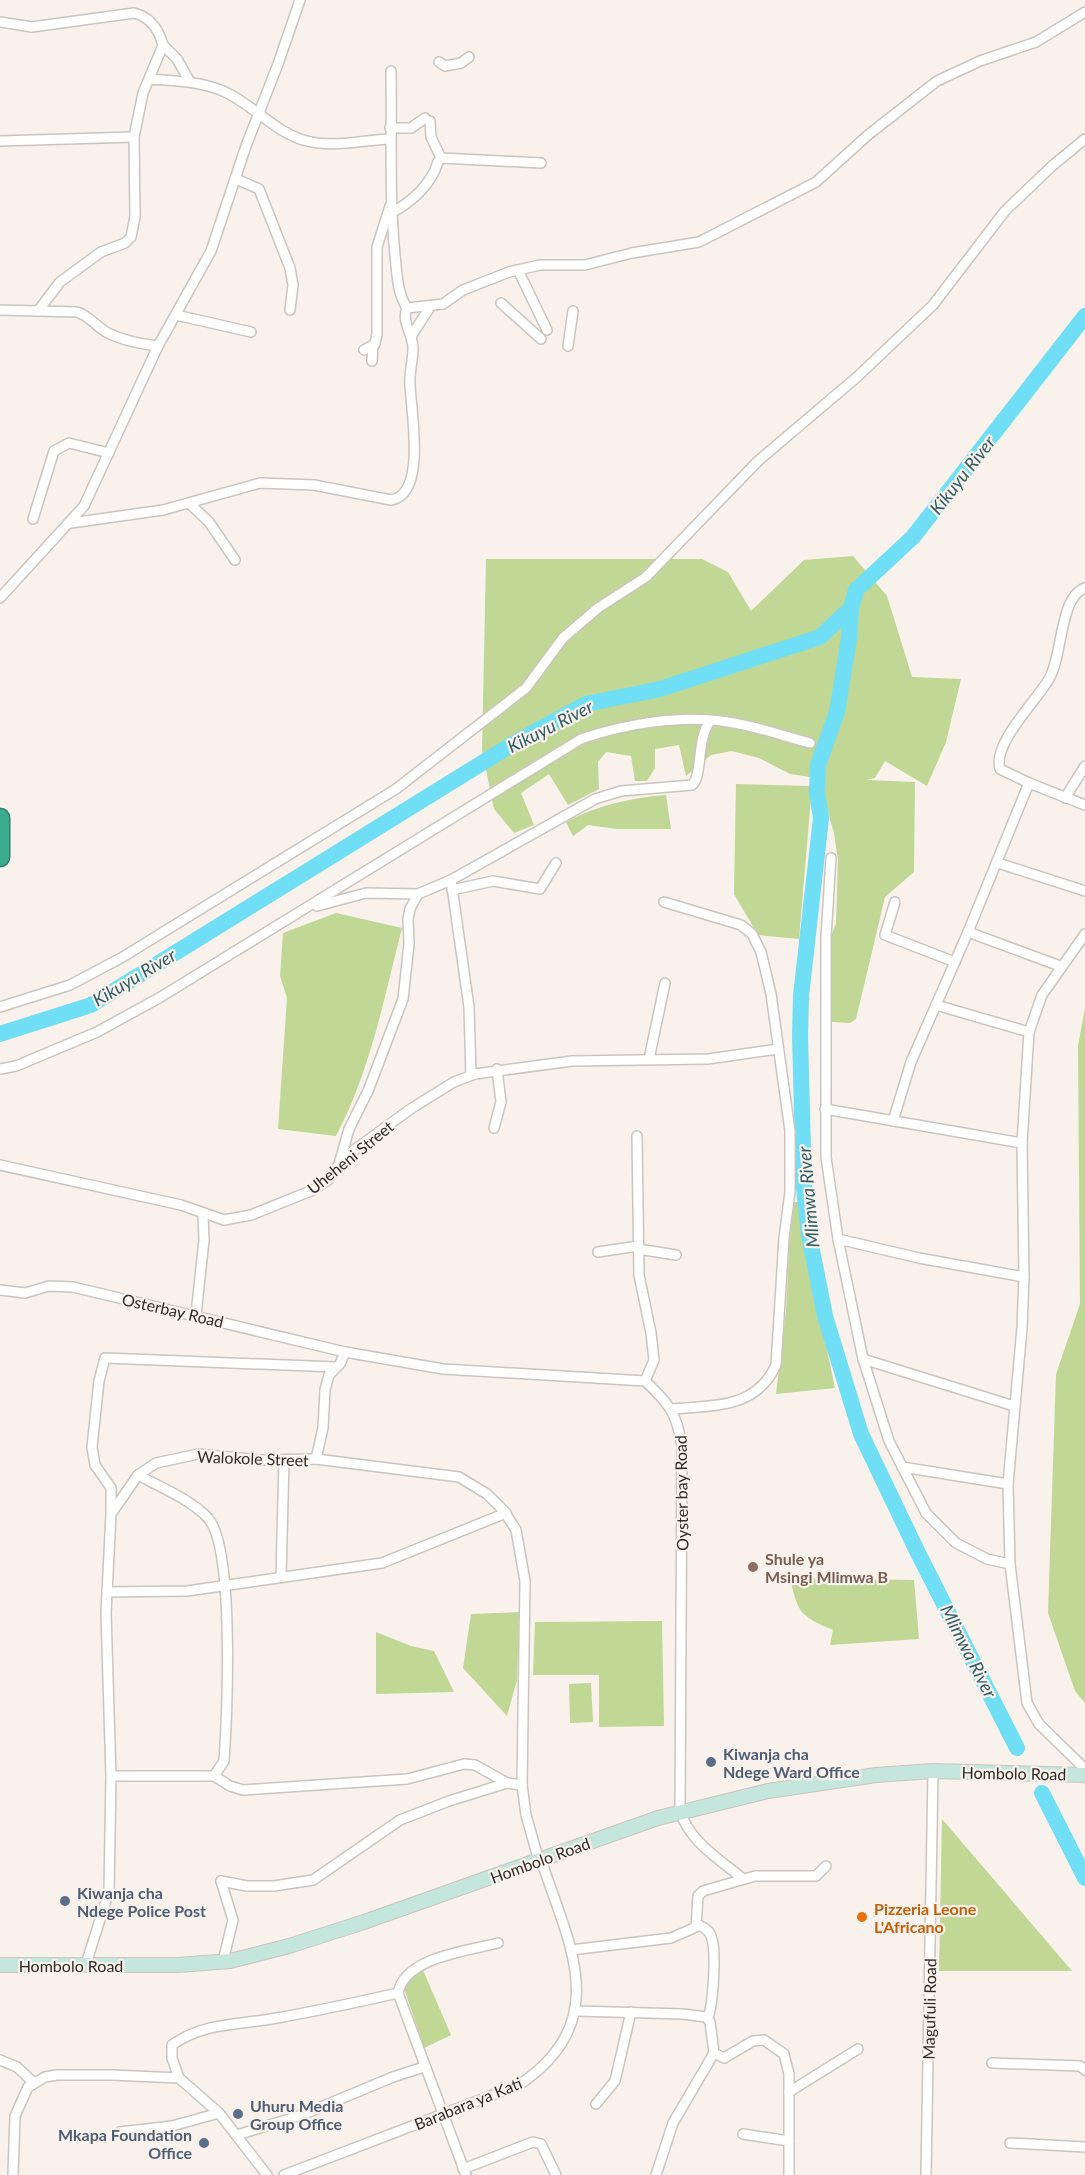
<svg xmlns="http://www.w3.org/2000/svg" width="1085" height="2175" font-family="Lato,sans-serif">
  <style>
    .green { fill: #c0d795 }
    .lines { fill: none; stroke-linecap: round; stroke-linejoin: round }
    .river { stroke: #70def4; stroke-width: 16 }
    .street-casing { stroke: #ccc4be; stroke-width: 12 }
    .secondary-casing { stroke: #ccc4be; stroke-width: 16 }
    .highway-casing { stroke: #367f6a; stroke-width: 21 }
    .street { stroke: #fff; stroke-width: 9 }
    .secondary { stroke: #c4e6dc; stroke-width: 14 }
    .highway { stroke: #3aab8c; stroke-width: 18 }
    .education-dot { fill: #8d6e63; stroke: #f9f1eb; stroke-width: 2 }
    .service-dot { fill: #5c6f8a; stroke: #f9f1eb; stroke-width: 2 }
    .food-dot { fill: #e8710a; stroke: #f9f1eb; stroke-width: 2 }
    .labels { text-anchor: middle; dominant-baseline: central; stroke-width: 4.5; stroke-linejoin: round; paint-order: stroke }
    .street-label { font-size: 16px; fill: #2f2c2a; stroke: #f9f1eb }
    .education-label { font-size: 16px; font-weight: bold; fill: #785e54; stroke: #f9f1eb; text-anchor: start }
    .service-label { font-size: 16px; font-weight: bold; fill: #4e5e75; stroke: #f9f1eb; text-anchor: start }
    .food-label { font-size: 16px; font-weight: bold; fill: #c56008; stroke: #f9f1eb; text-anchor: start }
    .water-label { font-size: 18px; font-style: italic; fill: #2e5e67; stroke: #f9f1eb }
  </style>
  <rect width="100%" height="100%" fill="#f9f1eb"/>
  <g class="green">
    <polygon points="853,556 887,596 912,677 961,679 946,742 927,786 885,761 875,778 867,780 915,782 914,872 885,897 856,1019 850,1023 831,1022 830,949 831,936 836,923 838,860 834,833 825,802 824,779 790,774 759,758 732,751 711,755 686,776 679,745 655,749 655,768 647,781 635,781 631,756 606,752 598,762 599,789 568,805 549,774 521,793 534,825 514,833 494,809 482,750 486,559 702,559 728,572 751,611 804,560"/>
    <polygon points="736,784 812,786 799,939 758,935 734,894"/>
    <path d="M666 795 671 829H617L588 825 573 836 566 822C598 805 630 798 666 795Z"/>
    <path d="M336 913 402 928C384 998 370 1072 336 1136L278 1129 287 998 280 976 283 933Z"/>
    <polygon points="1085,1008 1085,1703 1075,1691 1048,1613 1056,1374 1080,1304 1078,1046"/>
    <polygon points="794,1202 801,1202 808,1258 835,1388 776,1394 786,1311 789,1247"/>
    <path d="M790 1578 914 1580 919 1639 830 1645 833 1630C800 1616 798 1613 790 1578Z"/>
    <polygon points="519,1612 517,1680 507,1716 463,1668 471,1614"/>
    <polygon points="662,1621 664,1726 599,1727 599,1675 533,1675 535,1622"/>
    <polygon points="376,1632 411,1646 434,1651 454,1692 376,1694"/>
    <polygon points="591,1683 593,1722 570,1723 569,1684"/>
    <polygon points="942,1819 1072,1971 939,1971"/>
    <polygon points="422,1968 451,2035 424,2048 403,1985"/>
  </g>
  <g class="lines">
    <g class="river">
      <polyline points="851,608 849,638 837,712 818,765 817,793 821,818 801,996 800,1036 804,1188 809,1235 825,1316 861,1434 917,1551 1017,1748"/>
      <polyline points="0,1034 91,1005 516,742 586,704 660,689 820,637 851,608 856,590 913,537 1085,316"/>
      <polyline points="1042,1793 1085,1878"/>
    </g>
    <defs>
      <g id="street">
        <path d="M0 22 32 27 134 13C150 17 159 30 163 45L143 93 134 137 135 217 131 237 125 243 101 252 60 282 38 311"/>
        <polyline points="163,45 177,59 190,82"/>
        <polyline points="439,62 445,66 461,63 469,57"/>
        <path d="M391 71C392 133 389 194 395 255 397 273 397 293 407 308"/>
        <path d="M150 79C175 81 200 81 223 91 253 104 275 133 307 141 334 148 362 140 390 139"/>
        <polyline points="390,128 411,128 425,118"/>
        <polyline points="0,141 134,137"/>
        <polyline points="441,158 541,163"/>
        <polyline points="236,179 259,189 290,268 293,285 290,310"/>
        <path d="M391 213C408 204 423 192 433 174 437 168 436 162 441 158L431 137 430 121"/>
        <polyline points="518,270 547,330"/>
        <polyline points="501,303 541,339"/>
        <path d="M0 310 77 312C90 316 96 327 108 333 124 341 141 344 158 346"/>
        <polyline points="176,315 251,332"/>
        <polyline points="412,335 430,307"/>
        <polyline points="568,346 573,311"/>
        <polyline points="364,350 375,344 377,334 377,247 390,206"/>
        <polyline points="372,361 373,345"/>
        <polyline points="190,504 209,522 235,560"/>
        <polyline points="33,519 54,451 69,443 109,453"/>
        <path d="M71 523 163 510 260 483 314 485 391 500C427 495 411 411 410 385 409 373 413 361 413 348 413 334 401 322 407 308L443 304 463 290 509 272 540 265H585L632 253 699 242 816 182 868 135 937 81 980 61 1036 42 1085 12"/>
        <polyline points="0,598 84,506 158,346 211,251 246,146 278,64 300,0"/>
        <path d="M1029 783 1000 769C992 744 1037 700 1049 679 1063 656 1059 597 1085 588"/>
        <polyline points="1065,798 1085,766"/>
        <polyline points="831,858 826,937 826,1157 838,1239 863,1359 889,1441 926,1513 956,1543 987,1559 1010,1564"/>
        <polyline points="998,863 1085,891"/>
        <polyline points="451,880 469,1007 471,1075"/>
        <polyline points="452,890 493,881 540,889 556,863"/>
        <path d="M664 902 741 925 752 934 761 952 771 994 790 1131V1192L784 1238 776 1365C756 1409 714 1405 672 1409"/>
        <polyline points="895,902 885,935 955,962"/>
        <path d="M317 906 366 893 418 894 451 880 595 799 621 791 692 785C703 776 696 740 710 721"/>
        <polyline points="968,932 1060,966"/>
        <polyline points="1085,934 1042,995 1029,1032 1022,1143 1024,1277 1022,1328 1008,1484 1010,1564 1027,1703 1039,1724 1085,1769"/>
        <polyline points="936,1005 1029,1032"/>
        <polyline points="0,1007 70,985 121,958 396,789 526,688 563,638 598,608 646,577 758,461 857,377 933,305 1005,211 1052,166 1085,139"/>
        <polyline points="649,1059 665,983"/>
        <path d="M0 1069 16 1066 97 1032 159 998 581 739C624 724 683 714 728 722 756 726 783 736 810 743"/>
        <polyline points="825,1109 1022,1143"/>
        <polyline points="893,1121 911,1062 968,932 1029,783 1085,805"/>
        <polyline points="494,1128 501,1102 497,1069"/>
        <polyline points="637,1136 639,1275 651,1333 654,1360 645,1381"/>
        <polyline points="339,1164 349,1129 368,1091 403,999 409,944 408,919 410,909 418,894"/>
        <polyline points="0,1165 181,1205 224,1220 251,1215 313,1190 328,1180 339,1164 354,1150 412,1108 454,1082 475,1074 572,1061 708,1059 778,1049"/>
        <polyline points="838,1239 919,1258 1024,1277"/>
        <polyline points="638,1249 676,1255"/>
        <polyline points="598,1252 638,1246"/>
        <path d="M0 1290 25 1293 49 1286 73 1287 345 1352 443 1369 645 1381C669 1403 677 1414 682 1446L680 1811C689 1841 719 1859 742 1878"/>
        <polyline points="196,1315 204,1240 203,1215"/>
        <polyline points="863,1359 1014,1406"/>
        <polyline points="316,1459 323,1428 325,1390 329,1375 340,1364 345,1352"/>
        <polyline points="902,1467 1008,1484"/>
        <polyline points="111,1512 111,1488 95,1465 92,1447 99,1381 105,1358 336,1367"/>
        <polyline points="281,1577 284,1460"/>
        <polyline points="107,1592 187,1591 382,1563 506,1513"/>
        <path d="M111 1776H214L224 1761C227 1717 235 1548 208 1518 190 1499 160 1487 138 1475"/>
        <polyline points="214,1776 230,1786 243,1790 407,1779 464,1764 475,1765 507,1783"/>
        <polyline points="221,1881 247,1886 274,1886 313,1880 400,1820 449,1801 507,1783 522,1785"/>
        <polyline points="221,1881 233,1920 223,1961"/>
        <path d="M697 1924C703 1927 709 1930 711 1936 717 1951 713 2003 708 2018"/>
        <polyline points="571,1950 671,1938 696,1927 698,1896 703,1891 755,1876 816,1876 826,1866"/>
        <polyline points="86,1964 109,1891 111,1776 106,1613 111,1514 138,1475 156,1463 198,1454 260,1460 316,1459 459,1477 487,1494 504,1511 516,1530 525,1581 522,1785 526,1815 539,1861"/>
        <polyline points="577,2011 683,2014 706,2017 710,2022 714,2053 724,2058 753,2041 764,2040 784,2054 789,2074 789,2175"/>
        <polyline points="0,2060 17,2067 34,2083"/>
        <polyline points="992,2063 1080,2066 1085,2070"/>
        <path d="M179 2078 172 2058V2045C204 2022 240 2025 277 2018 317 2011 358 2002 398 1993"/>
        <polyline points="789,2092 858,2049"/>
        <polyline points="596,2104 615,2081 631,2012"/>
        <polyline points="120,2132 172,2126 219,2113"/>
        <polyline points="743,2134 789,2141"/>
        <polyline points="237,2135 302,2115 393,2077 424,2067"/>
        <polyline points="1010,2143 1085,2147"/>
        <polyline points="463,2169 533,2142 541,2144 556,2175"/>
        <polyline points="13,2175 15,2116 28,2087 45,2077 57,2075 112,2075 179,2078 219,2113 267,2175"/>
        <path d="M284 2175 519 2085C613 2021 570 1947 541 1860"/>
        <path d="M466 2175 398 1993C405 1957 467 1951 498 1943"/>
        <polyline points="656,2175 673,2123 714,2053"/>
        <polyline points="926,2175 933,1771"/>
      </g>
      <polyline id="secondary" points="0,1965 178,1965 230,1961 289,1946 364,1922 658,1818 768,1791 876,1775 933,1771 1085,1775"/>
      <polyline id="highway" points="0,818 0,857"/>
    </defs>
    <use href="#street" class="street-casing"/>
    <use href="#secondary" class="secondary-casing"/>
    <use href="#highway" class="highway-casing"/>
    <use href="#street" class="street"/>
    <use href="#secondary" class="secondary"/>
    <use href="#highway" class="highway"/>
  </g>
  <circle class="education-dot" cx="753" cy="1567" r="6"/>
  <g class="service-dot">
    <circle cx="711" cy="1762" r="6"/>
    <circle cx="65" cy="1901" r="6"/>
    <circle cx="238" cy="2114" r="6"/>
    <circle cx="204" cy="2143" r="6"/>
  </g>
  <circle class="food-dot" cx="862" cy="1917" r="6"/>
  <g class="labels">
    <g class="street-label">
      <text transform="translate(350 1157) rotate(-39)">Uheheni Street</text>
      <text transform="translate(173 1310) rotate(13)">Osterbay Road</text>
      <text transform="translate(253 1458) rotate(2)">Walokole Street</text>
      <text transform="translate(681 1493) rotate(-91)">Oyster bay Road</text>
      <text transform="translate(1014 1773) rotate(1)">Hombolo Road</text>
      <text transform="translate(540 1860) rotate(-20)">Hombolo Road</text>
      <text x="71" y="1965">Hombolo Road</text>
      <text transform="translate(929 2009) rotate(-89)">Magufuli Road</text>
      <text transform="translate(468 2103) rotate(-22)">Barabara ya Kati</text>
    </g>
    <g class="education-label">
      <text x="765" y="1558">Shule ya<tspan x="765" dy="18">Msingi Mlimwa B</tspan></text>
    </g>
    <g class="service-label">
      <text x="723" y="1753">Kiwanja cha<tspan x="723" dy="18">Ndege Ward Office</tspan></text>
      <text x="77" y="1892">Kiwanja cha<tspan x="77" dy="18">Ndege Police Post</tspan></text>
      <text x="250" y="2105">Uhuru Media<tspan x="250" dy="18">Group Office</tspan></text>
      <text x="192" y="2134" text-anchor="end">Mkapa Foundation<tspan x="192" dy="18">Office</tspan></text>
    </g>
    <g class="food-label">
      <text x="874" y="1908">Pizzeria Leone<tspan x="874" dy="18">L'Africano</tspan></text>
    </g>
    <g class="water-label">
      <text transform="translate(962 475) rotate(-52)">Kikuyu River</text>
      <text transform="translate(550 726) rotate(-27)">Kikuyu River</text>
      <text transform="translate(134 977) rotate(-31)">Kikuyu River</text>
      <text transform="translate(808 1197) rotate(-95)">Mlimwa River</text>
      <text transform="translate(969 1651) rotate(63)">Mlimwa River</text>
    </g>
  </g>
</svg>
